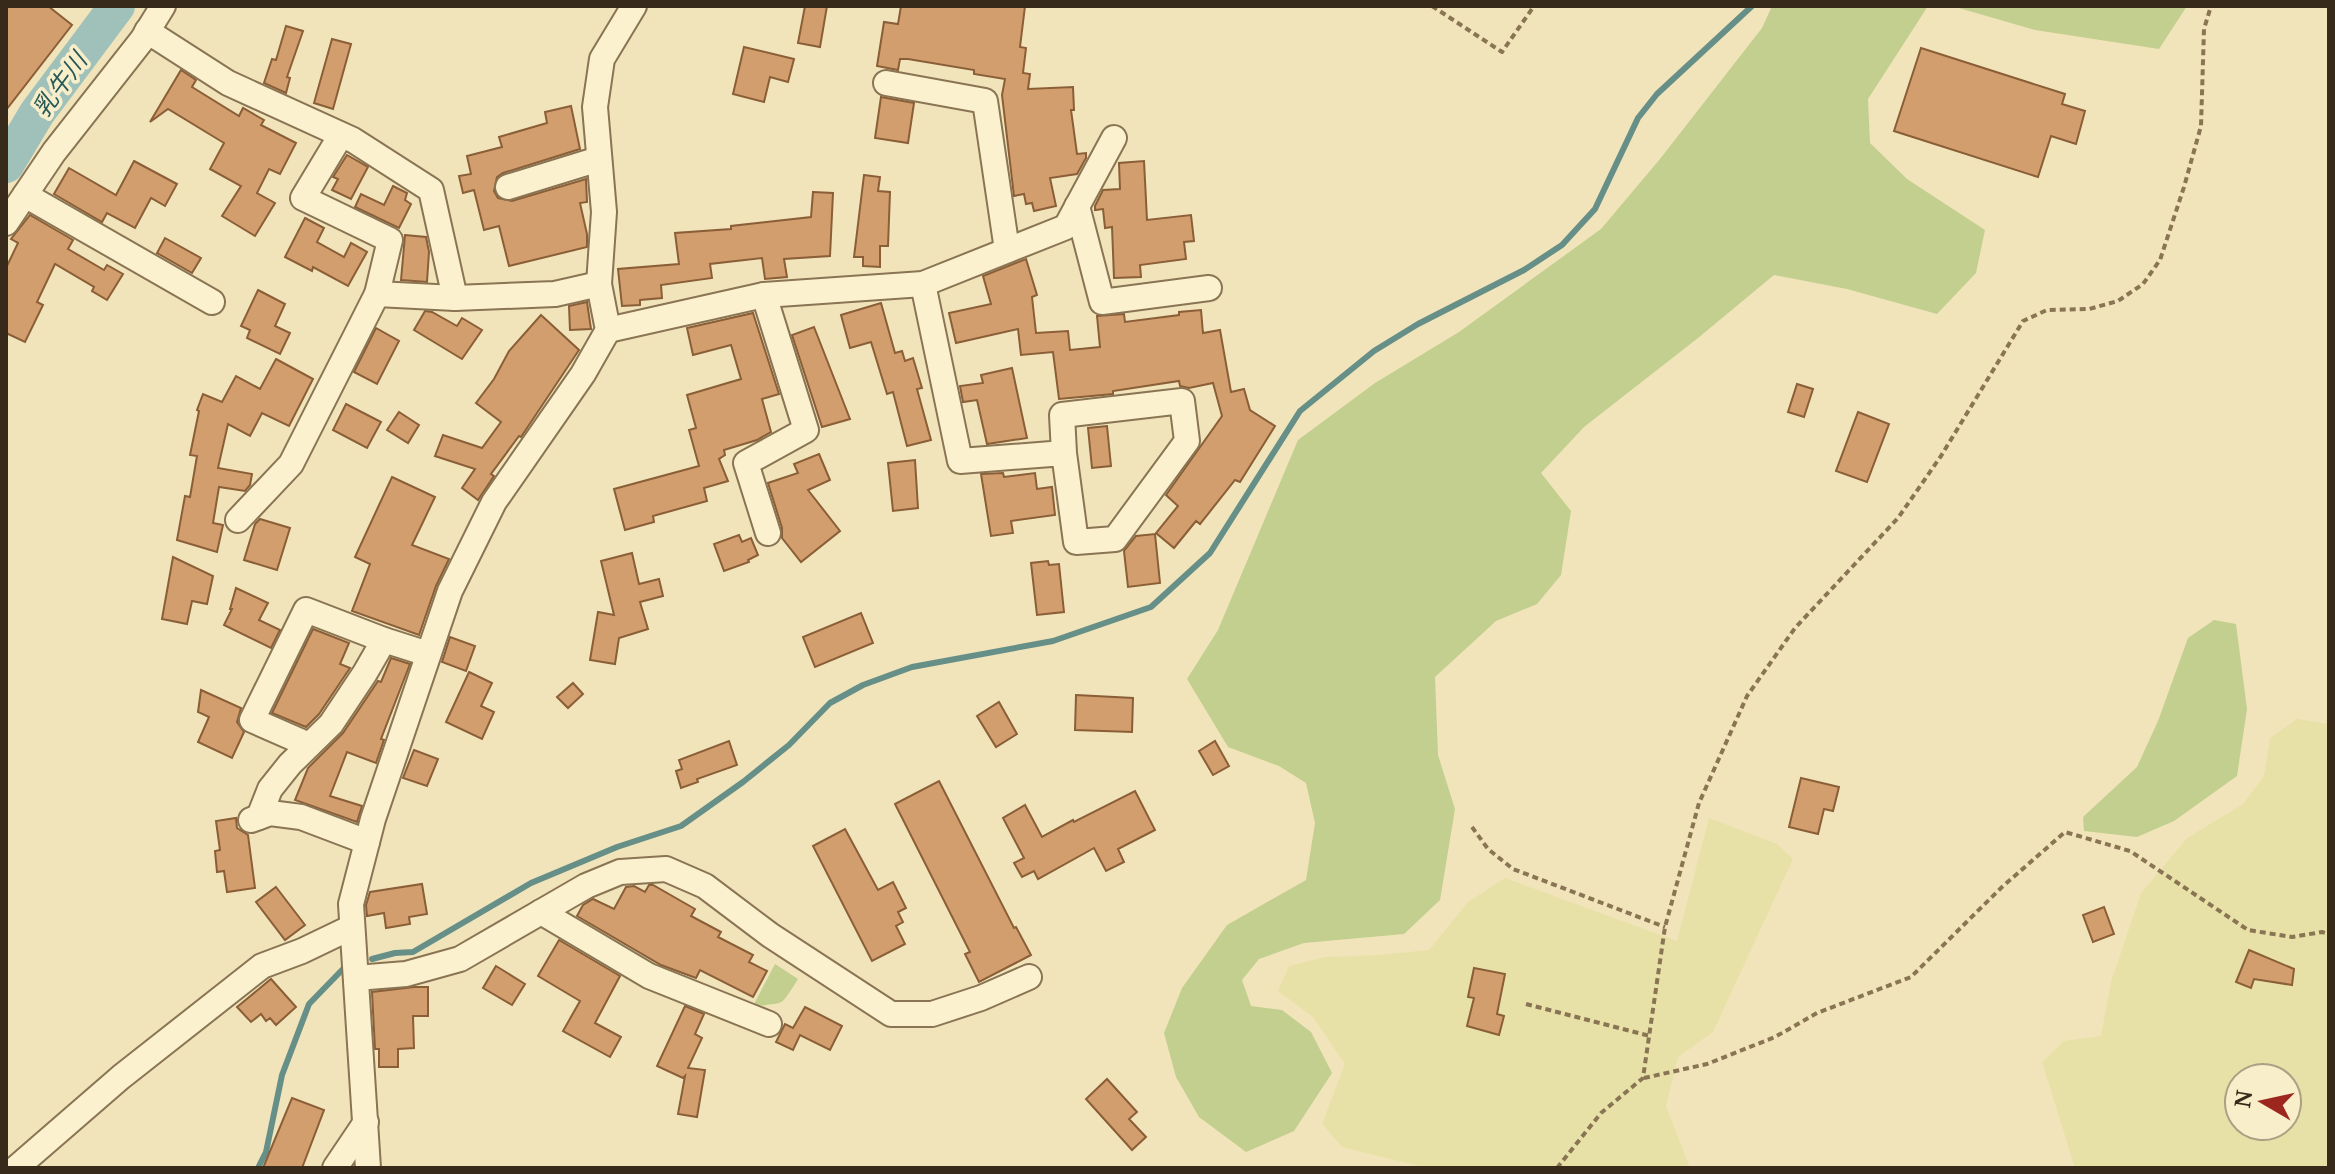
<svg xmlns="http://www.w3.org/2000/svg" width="2335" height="1174" font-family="'Noto Serif','Noto Sans JP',serif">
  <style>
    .farmland { fill: #e7e1a7; fill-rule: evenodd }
    .green { fill: #c3cf8e }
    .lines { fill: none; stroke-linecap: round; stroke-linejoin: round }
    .stream { stroke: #668f88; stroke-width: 6 }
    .river { stroke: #9fc1ba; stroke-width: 36 }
    .building { fill: #d39e6d; stroke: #8a5e37; stroke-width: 2 }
    .minor-casing { stroke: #897453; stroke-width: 28 }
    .path { stroke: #897453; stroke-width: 4; stroke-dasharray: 6 4; stroke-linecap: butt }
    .minor { stroke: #fcf1ce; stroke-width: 24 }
    .labels { text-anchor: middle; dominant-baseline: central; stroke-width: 7; stroke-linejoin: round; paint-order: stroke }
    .water-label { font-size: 24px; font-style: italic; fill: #275858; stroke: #f8eeca }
  </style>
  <rect width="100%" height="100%" fill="#f1e4ba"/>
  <g class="farmland">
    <path d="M2297 719 2329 724V1168H2075L2042 1062 2064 1041 2101 1036 2111 982 2141 893 2187 838 2243 804 2264 776 2270 738ZM2239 1078H2287V1126H2239Z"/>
    <polygon points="1709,818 1777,844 1793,859 1713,1032 1678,1057 1666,1106 1690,1168 1426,1168 1342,1147 1322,1124 1345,1064 1313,1017 1278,991 1289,966 1325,957 1379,955 1429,950 1468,902 1505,878 1677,941"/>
  </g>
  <g class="green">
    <polygon points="1772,6 1928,6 1868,99 1870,143 1907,179 1985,230 1976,273 1937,314 1847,289 1774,275 1698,338 1584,427 1541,473 1571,511 1561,575 1537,604 1496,621 1435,677 1438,755 1455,809 1440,900 1404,934 1304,943 1259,959 1242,980 1251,1006 1282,1010 1311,1032 1332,1073 1294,1131 1246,1152 1199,1117 1176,1077 1164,1033 1182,988 1227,925 1306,880 1315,823 1306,783 1279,766 1228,747 1187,679 1218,630 1298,440 1375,383 1459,332 1601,229 1660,159 1762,28"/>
    <polygon points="1952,6 2187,6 2159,49 2035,30"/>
    <polygon points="2214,620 2236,624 2247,709 2237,776 2174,821 2137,837 2084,831 2083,817 2137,767 2158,721 2188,638"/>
    <path d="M775 964 798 979C777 1013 785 999 752 1008Z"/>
  </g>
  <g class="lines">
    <g class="stream">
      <polyline points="372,959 395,953 413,952 531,883 617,847 681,826 743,782 789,745 830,703 863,685 912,667 1053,641 1151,607 1210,553 1300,411 1374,351 1418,324 1524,270 1562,245 1595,209 1638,118 1657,94 1752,6"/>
      <polyline points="258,1168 266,1152 282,1075 309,1004 342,970"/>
    </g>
    <polyline class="river" points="6,165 37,113 117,6"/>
  </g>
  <g class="building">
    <polygon points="6,6 48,6 72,25 6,110"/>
    <polygon points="805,6 827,6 820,47 798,43"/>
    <polygon points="901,6 1025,6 1020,47 1026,48 1023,73 1030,74 1028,89 1073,87 1074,110 1071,110 1077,154 1086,153 1086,158 1077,174 1050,178 1056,206 1034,211 1032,203 1026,204 1024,194 1014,196 1002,95 1005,79 974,74 974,70 908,59 900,59 898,70 877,66 884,22 898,24"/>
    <polygon points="286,26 303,31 287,77 290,78 286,93 264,83 272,59 276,60"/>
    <polygon points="332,39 351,44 333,109 314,103"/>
    <polygon points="744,47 794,59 788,82 770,77 764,102 733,94"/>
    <polygon points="1921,48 2065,94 2062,104 2085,111 2076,144 2051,136 2038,177 1894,131"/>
    <polygon points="181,70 196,80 192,87 239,116 243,108 264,120 261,125 296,143 280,174 269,169 257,193 275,203 255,236 222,216 241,186 210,169 224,143 168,109 150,122"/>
    <polygon points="881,97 914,103 908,143 875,138"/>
    <polygon points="571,106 580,149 503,173 497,177 494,191 498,198 512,201 586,179 587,202 580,203 587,234 587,247 509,266 499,226 484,230 474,190 463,193 459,176 471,174 467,156 502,147 499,137 547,123 545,112"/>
    <polygon points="347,155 368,167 351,199 332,190 338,179 333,177"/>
    <polygon points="134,161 177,184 165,206 151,198 135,228 107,213 102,222 54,194 69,168 116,195"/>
    <polygon points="1144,161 1147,220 1191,215 1194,241 1184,242 1186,259 1140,265 1141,277 1114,278 1112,227 1105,228 1103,209 1095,210 1095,206 1103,190 1120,189 1119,163"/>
    <polygon points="864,175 880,177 878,191 890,192 888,246 880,246 880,267 863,266 863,257 854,257"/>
    <polygon points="393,186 407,193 405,200 411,204 399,228 355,207 361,194 384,205"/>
    <polygon points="813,192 833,193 830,256 784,259 787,277 765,279 762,258 710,264 712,278 661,285 662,298 640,300 640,305 622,306 618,269 679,264 675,233 731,229 731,226 811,217"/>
    <polygon points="30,215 73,240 68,249 104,270 107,265 123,274 107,300 92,291 94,287 55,264 37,302 43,305 25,342 6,333 6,268 18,243 11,239"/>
    <polygon points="305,218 324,228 317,242 344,257 351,243 367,252 348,286 313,267 312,271 285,257"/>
    <polygon points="405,235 426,237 429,252 427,282 401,280"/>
    <polygon points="165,238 201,258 192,273 157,253"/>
    <polygon points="1026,259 1037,295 1032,297 1036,333 1068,331 1070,350 1100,347 1097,316 1124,314 1125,322 1179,315 1179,312 1201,310 1203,333 1220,330 1231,392 1244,389 1250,410 1275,426 1240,482 1235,480 1200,524 1196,521 1174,548 1156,533 1178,506 1166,495 1222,416 1213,383 1189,388 1180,386 1179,381 1113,391 1113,394 1059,399 1053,352 1021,355 1018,329 956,343 949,313 991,304 983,276"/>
    <polygon points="258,290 285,304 275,326 290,333 280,354 247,338 250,330 241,326"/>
    <polygon points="587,302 591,329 570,330 569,306"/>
    <polygon points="881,303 895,353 902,351 905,361 913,358 922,388 917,389 931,440 907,446 893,392 887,394 871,342 850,348 841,315"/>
    <polygon points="425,311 432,312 457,326 462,318 482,330 462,359 414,330"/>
    <polygon points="753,313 779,394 762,399 771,432 757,440 724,450 725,455 719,459 728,481 704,488 707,501 653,516 654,522 625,530 614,489 699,466 689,430 696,428 687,395 741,379 731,345 693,355 687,328"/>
    <polygon points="541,315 579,350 521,437 519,436 491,474 494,476 478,500 462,488 475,469 435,456 443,435 482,448 501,422 476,403 494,379 509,351"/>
    <polygon points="814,327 850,419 822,427 792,335"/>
    <polygon points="376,328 399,341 377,384 354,372"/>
    <polygon points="276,359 313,379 289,426 262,413 250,436 228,424 218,468 252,474 250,485 245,491 219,487 213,523 223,525 217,552 177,540 185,496 190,497 197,456 190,455 199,411 197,410 203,394 222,402 236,376 260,389"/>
    <polygon points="1012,368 1027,438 987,444 977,400 963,402 960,386 983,383 981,375"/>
    <polygon points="1797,384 1813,389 1804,417 1788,412"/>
    <polygon points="346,404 381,422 367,448 333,430"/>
    <polygon points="399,412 419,425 408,443 387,430"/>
    <polygon points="1858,412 1889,424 1867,482 1836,471"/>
    <polygon points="1107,426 1111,466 1092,468 1088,428"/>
    <polygon points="819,454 830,480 808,490 840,531 801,562 782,538 782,528 768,483 798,473 794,464"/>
    <polygon points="915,460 918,508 893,511 888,463"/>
    <polygon points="1003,473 1004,477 1035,473 1037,489 1052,487 1055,515 1011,521 1013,533 991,536 981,474"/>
    <polygon points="392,477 435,497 412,545 449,559 436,586 419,635 352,611 370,564 355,557"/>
    <polygon points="260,519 290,528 277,570 244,560 255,524"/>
    <polygon points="1155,534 1160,583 1128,587 1124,551 1136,536"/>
    <polygon points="739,535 742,542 751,538 758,555 748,560 749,562 724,571 714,544"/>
    <polygon points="632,553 639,584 659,579 663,596 640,602 648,629 619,638 615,664 590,660 598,612 614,615 601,561"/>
    <polygon points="173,557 213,576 207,604 192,601 187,624 162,619"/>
    <polygon points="1048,561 1049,565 1059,564 1064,612 1037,615 1031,563"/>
    <polygon points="236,588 268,603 259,620 280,630 271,648 224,625 232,609 230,609"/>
    <polygon points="861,613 873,643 815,667 803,637"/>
    <polygon points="313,629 349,643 340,664 350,668 319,714 306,727 272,713"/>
    <polygon points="450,637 475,646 466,671 442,662"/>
    <polygon points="391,658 410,664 381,739 384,740 376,763 347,752 330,796 362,806 357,822 295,800 308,768 343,733 378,681 381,682"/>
    <polygon points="469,672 492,683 481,706 494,712 482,739 446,722"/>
    <polygon points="573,683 583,694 568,708 557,697"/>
    <polygon points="201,690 241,708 237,722 244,732 232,758 198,742 209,717 198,712"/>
    <polygon points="1076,695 1133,698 1132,732 1075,730"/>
    <polygon points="999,702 1017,734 996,747 977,716"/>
    <polygon points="729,741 737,765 697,779 698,782 681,788 676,771 682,769 679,760"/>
    <polygon points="1215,741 1229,766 1213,775 1199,751"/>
    <polygon points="414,750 438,759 427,786 403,778"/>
    <polygon points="1801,778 1839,787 1833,811 1824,809 1818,834 1789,827"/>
    <polygon points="939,781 1014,928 1016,927 1031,955 979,982 965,954 970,952 895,804"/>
    <polygon points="1135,791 1155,830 1118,849 1124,862 1106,871 1094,848 1038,879 1034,871 1022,877 1014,863 1024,858 1003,818 1025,805 1042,837 1073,820 1074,822"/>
    <polygon points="236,818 237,828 248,835 255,888 227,892 224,871 217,872 215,851 220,850 216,821"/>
    <polygon points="845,829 878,890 893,882 906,908 898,912 903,922 896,926 905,944 872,961 813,846"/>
    <polygon points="422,884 427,914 409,917 410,924 386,928 384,913 367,916 366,905 370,892"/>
    <polygon points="649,885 653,885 695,909 691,916 721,932 718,937 753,955 749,962 767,971 753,997 700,970 696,978 661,965 577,916 583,905 593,899 614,909 626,887 634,886 645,892"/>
    <polygon points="276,887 305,925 285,940 256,902"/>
    <polygon points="2104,907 2114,934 2093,942 2083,915"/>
    <polygon points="559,940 620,976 595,1023 621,1037 610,1057 563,1031 580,1001 538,976"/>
    <polygon points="2249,950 2294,969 2292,985 2254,979 2251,988 2236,982"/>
    <polygon points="496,966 525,984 512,1005 483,988"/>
    <polygon points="1474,968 1505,974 1497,1014 1504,1016 1499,1035 1467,1026 1474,998 1468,997"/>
    <polygon points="271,979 296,1007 276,1025 270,1018 266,1021 261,1014 251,1022 237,1007"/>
    <polygon points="414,987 428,987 428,1016 413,1016 414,1048 398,1049 398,1067 379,1067 379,1049 375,1049 372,992"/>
    <polygon points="685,1006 704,1014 695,1034 702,1038 688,1068 705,1070 697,1117 678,1114 685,1076 683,1078 657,1066"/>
    <polygon points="805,1007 842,1026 830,1050 800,1035 793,1050 776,1042 785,1024 793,1028"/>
    <polygon points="1107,1079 1137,1112 1129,1119 1146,1137 1132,1150 1086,1099"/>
    <polygon points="292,1098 324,1110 302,1168 263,1168"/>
  </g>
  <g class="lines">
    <defs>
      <g id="minor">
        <polyline points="147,31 228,83 353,140 431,190 455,298"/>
        <polyline points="886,83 985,101 1007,250"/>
        <polyline points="341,135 303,198 390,240 377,294"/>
        <polyline points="508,187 599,159"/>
        <polyline points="25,195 212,302"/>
        <polyline points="1077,206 1102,302 1209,288"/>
        <polyline points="6,223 54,152 142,40 163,6"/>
        <polyline points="923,284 960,461 1064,453 1062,415 1182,401 1187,441 1115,539 1076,542 1064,453"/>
        <polyline points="764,295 806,430 746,463 768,533"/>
        <polyline points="608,330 764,295 923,284 1066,227 1114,138"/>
        <polyline points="238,520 291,464 377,294 455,298 555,294 599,284"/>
        <polyline points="309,745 252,720 306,610 384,640 428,654"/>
        <polyline points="259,817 270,789 290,764 331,724 365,673 384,640"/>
        <polyline points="251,820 270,813 301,817 367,842"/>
        <polyline points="541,912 649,976 769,1024"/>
        <polyline points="356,978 406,974 460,959 586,886 620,872 666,869 705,886 770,935 891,1014 932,1014 981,998 1029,977"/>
        <polyline points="16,1168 121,1077 262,966 302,951 352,927"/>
        <polyline points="335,1168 366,1122"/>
        <polyline points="368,1168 351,904 373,819 450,591 494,502 583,374 608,330 599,284 604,212 595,107 602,59 634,6"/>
      </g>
    </defs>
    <use href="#minor" class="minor-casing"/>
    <g class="path">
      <polyline points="1432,6 1502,52 1534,6"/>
      <polyline points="1472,827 1488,849 1513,869 1665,927"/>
      <polyline points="1526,1004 1650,1036"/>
      <polyline points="1644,1078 1707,1064 1775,1037 1817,1013 1911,977 2002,887 2065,832 2130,851 2248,930 2292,937 2322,932 2329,934"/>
      <polyline points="1557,1168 1601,1113 1643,1078 1665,927 1699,803 1747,696 1795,628 1898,518 1941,456 2023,321 2047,310 2089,309 2118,301 2143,284 2160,260 2184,187 2201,126 2204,29 2211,6"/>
    </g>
    <use href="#minor" class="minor"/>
  </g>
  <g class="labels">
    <g class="water-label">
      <text transform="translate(59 84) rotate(-54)">乳牛川</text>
    </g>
  </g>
  <rect width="2335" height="1174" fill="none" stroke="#372a1a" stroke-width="16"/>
  <g transform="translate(2263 1102) rotate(279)"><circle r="38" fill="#f8eeca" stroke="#aba084" stroke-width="2"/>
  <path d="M0-6L14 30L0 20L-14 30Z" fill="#9d271f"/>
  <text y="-12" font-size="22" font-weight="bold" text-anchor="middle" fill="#372a1a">N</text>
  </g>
</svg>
